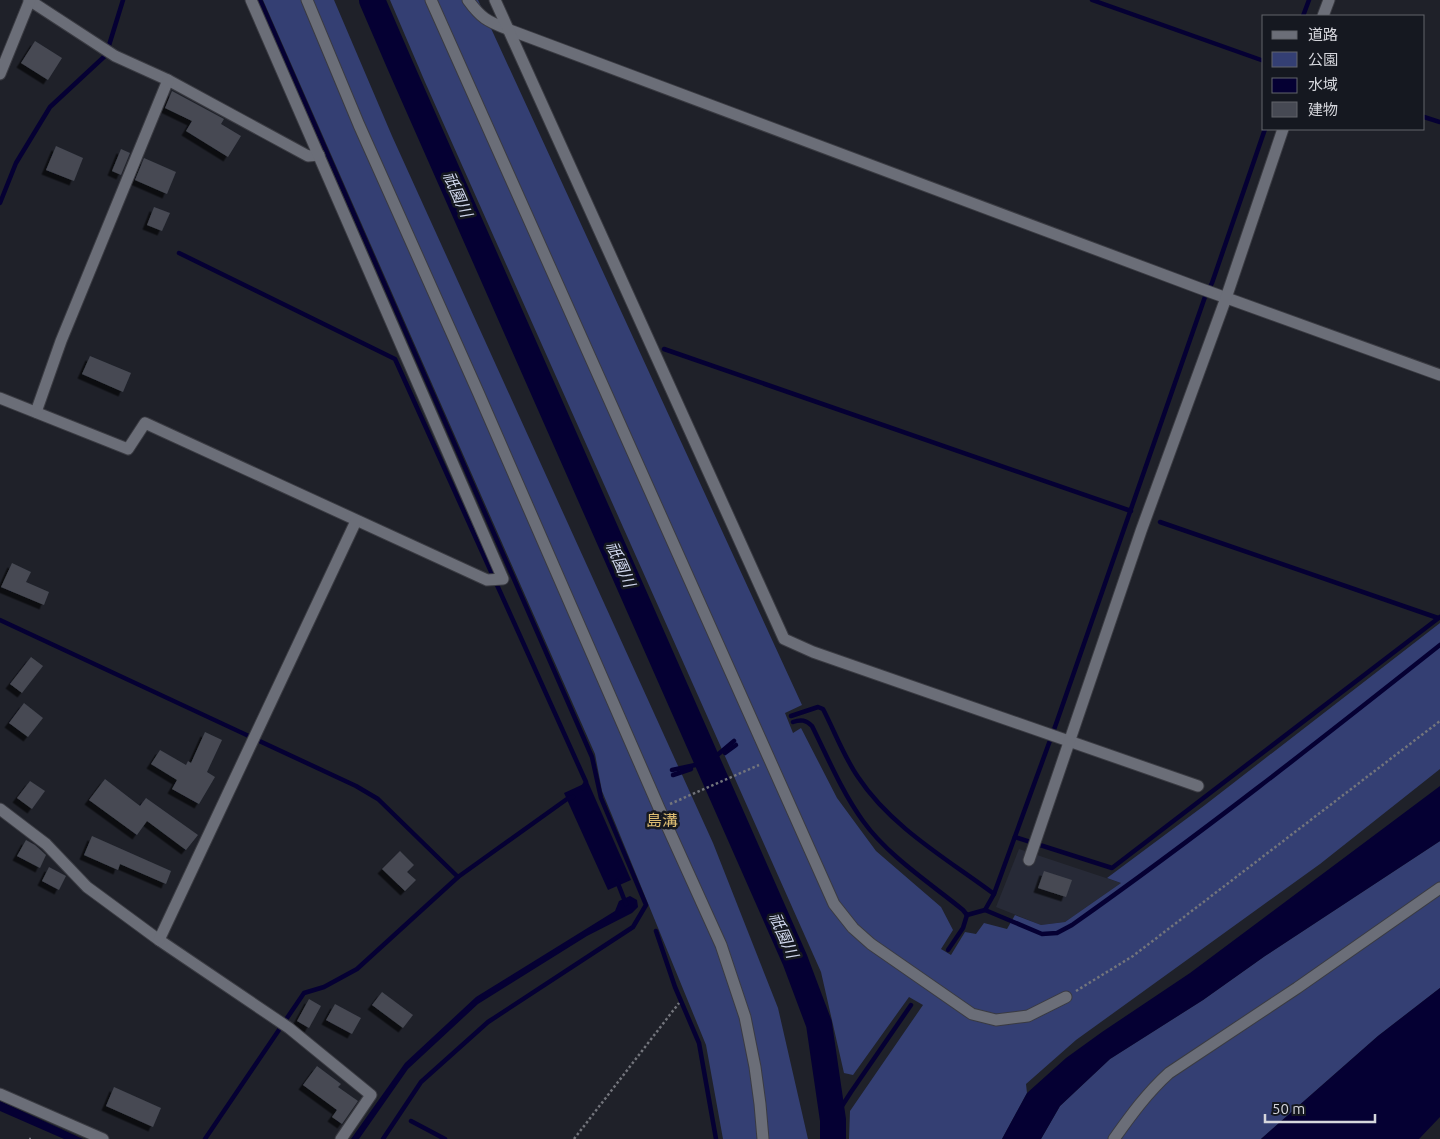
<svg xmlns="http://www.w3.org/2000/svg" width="1440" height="1139" font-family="Ubuntu,'Noto Sans JP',sans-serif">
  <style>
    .built { fill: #272a37 }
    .green { fill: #343f73 }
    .water { fill: #050033 }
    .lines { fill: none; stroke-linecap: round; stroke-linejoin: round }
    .stream { stroke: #050033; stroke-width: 4.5 }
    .river { stroke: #050033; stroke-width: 26 }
    .building { fill: #464953; filter: url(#shadow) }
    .minor-casing { stroke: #3a3b42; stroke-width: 13 }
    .path { stroke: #73757c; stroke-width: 2.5; stroke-dasharray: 2.5 2.5; stroke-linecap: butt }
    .minor { stroke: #6b6e78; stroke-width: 11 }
    .labels { text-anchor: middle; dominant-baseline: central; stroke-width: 5; stroke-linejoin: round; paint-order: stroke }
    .water-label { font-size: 16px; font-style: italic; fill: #cfd6ec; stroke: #151820 }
    .neighbourhood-label { font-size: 16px; fill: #dcbc72; stroke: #151820 }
  </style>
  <defs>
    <filter id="shadow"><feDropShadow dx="-4.5" dy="4.5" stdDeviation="0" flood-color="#0009"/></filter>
  </defs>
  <rect width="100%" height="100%" fill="#1f2129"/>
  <polygon class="built" points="1019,849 1121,883 1065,922 1041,925 996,907"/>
  <g class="green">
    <polygon points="263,0 334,0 392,136 713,843 778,1008 808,1139 723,1139 706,1045 602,791 595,754"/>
    <polygon points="390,0 478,0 802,705 785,713 793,733 801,728 837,798 876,851 941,907 953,930 941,949 951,955 965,932 976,934 984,923 1007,929 1015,915 1041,925 1065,922 1121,883 1107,878 1205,805 1440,623 1440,769 1320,864 1076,1040 1026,1084 1027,1093 1002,1139 849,1139 850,1111 923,1005 909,997 853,1075 844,1073 821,972 425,82"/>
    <polygon points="1440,841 1440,988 1378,1036 1261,1139 1041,1139 1060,1106 1110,1059 1203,1000 1265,956"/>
  </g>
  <g class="water">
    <polygon points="588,782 631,880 608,890 564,793"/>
    <polygon points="1440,786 1440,841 1265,956 1203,1000 1110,1059 1060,1106 1041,1139 1002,1139 1027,1093 1066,1058 1102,1032 1190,973"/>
    <polygon points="630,896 637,900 638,907 632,913 587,936 478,1004 408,1069 359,1139 351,1139 405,1063 476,997 615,911 619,901"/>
    <polygon points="1440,988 1440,1117 1419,1139 1261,1139 1378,1036"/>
    <polygon points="0,1101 83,1139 64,1139 0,1111"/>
  </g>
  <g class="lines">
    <g class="stream">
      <polyline points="260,0 592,757 601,798 646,905 633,927 488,1022 421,1082 383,1139"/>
      <polyline points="1092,0 1264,61"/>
      <polyline points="1303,16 1309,0"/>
      <polyline points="1424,117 1440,122"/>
      <polyline points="0,203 16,163 50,107 106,55 123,0"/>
      <polyline points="179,253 395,359 586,782 583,788"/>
      <polyline points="664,349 1131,511"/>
      <polyline points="1160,522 1438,618"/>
      <polyline points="0,620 356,786 378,799 458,877"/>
      <path d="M791 716 818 707 823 709C834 730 844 757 858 777 891 827 947 859 994 894L1056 724 1206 294 1212 283 1265 129"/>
      <path d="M793 722C801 719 806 720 812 726 828 758 842 792 863 821 888 856 930 883 963 910L967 915"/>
      <polyline points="725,753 736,745"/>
      <polyline points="672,770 709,762 734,741"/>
      <polyline points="673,775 691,769"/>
      <polyline points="1015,837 1112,868 1440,617"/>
      <polyline points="617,881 626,904"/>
      <polyline points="985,910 994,894"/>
      <path d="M967 915 985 910 1042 934 1057 933 1072 925C1198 836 1319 741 1440 645"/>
      <polyline points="656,931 675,987 699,1043 716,1139"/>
      <polyline points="948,950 963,928 967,915"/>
      <polyline points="833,1120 851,1092 911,1005"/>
      <polyline points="411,1121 445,1139"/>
      <polyline points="205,1139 304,993 324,987 357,969 458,877 567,799 573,797"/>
    </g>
    <polyline class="river" points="372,0 400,65 795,960 819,1024 833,1120 833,1139"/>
  </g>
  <g class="building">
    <polygon points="35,41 62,58 48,80 21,63"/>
    <polygon points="172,91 224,119 221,124 241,136 228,157 186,131 192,121 165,108"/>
    <polygon points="56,146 83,158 74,181 46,170"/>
    <polygon points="121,149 130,153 121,175 112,171"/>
    <polygon points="144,158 176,172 167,194 135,180"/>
    <polygon points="154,207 170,213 162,231 147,225"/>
    <polygon points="90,356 131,373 123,392 82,374"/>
    <polygon points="12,563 31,572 26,582 49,592 44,605 1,587"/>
    <polygon points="31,657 43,666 22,693 10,684"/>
    <polygon points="24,703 43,718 28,737 9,723"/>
    <polygon points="205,732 222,740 207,772 215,777 199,804 172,789 177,780 151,764 160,750 186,765 188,761 191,763"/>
    <polygon points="105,779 140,806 146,798 198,835 186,850 147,821 137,835 89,800"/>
    <polygon points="30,781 45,791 32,809 17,798"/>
    <polygon points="92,836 171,871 166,884 120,864 118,870 84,855"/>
    <polygon points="26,840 35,845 46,855 40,868 17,856"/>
    <polygon points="400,851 414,865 407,872 416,880 405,891 382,869"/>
    <polygon points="49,867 66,876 59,890 42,881"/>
    <polygon points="1044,871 1072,880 1066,897 1038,888"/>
    <polygon points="382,992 413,1015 403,1028 372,1005"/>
    <polygon points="309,999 321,1006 309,1028 297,1021"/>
    <polygon points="335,1004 361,1018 352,1034 326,1020"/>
    <polygon points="317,1066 341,1084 338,1087 358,1101 342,1124 332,1117 337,1110 303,1085"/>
    <polygon points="114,1087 161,1108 153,1127 106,1106"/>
  </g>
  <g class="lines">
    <defs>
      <g id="minor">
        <polyline points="29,0 115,56 168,80 308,156 319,155"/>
        <polyline points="307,0 359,125 478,392 659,808 721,945 745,1017 755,1067 760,1104 763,1139"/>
        <polyline points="431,0 834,904 853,928 871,944 972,1014 996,1020 1028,1016 1066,997"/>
        <path d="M468 0C481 18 487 21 507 29L1199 288 1440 375"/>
        <polyline points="495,0 784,639 813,652 1198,786"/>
        <polyline points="1323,16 1329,0"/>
        <polyline points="0,74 30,0"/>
        <polyline points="0,398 128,449 145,423 487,580 503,579 251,0"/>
        <polyline points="36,412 61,341 168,80"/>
        <polyline points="0,809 46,844 87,887 159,940 289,1028 371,1095 341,1139"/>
        <polyline points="1029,860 1141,531 1226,298 1283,129"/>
        <polyline points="159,940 356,521"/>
        <polyline points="0,1094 103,1139"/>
        <path d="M1114 1139C1131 1115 1147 1093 1169 1073L1297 988 1440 888"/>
      </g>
    </defs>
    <use href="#minor" class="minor-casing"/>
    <g class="path">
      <polyline points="670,804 759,765"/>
      <polyline points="1076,991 1133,956 1440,721"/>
      <polyline points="29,1139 31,1139"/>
      <polyline points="574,1139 679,1003"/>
    </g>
    <use href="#minor" class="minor"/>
  </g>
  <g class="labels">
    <g class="water-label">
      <text transform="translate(458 194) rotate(66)">祇園川</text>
      <text transform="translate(621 564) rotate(66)">祇園川</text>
      <text transform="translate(784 935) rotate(66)">祇園川</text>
    </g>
    <g class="neighbourhood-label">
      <text x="662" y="820">島溝</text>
    </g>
  </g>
  <rect x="1262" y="15" width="162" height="115" fill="#151820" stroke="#62646b"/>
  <rect x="1272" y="31" width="25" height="8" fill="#6b6e78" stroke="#62646b"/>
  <text x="1308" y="40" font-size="15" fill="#d5d6dc">道路</text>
  <rect x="1272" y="52" width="25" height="15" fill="#343f73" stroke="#62646b"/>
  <text x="1308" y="65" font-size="15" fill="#d5d6dc">公園</text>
  <rect x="1272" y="78" width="25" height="15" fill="#050033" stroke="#62646b"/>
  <text x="1308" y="90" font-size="15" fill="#d5d6dc">水域</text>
  <rect x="1272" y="102" width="25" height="15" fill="#464953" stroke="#62646b"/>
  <text x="1308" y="115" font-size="15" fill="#d5d6dc">建物</text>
  <path d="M1265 1114v8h110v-8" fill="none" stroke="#d5d6dc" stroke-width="2.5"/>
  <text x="1272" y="1114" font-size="15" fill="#d5d6dc" stroke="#151820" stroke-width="4" paint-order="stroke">50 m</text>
</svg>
